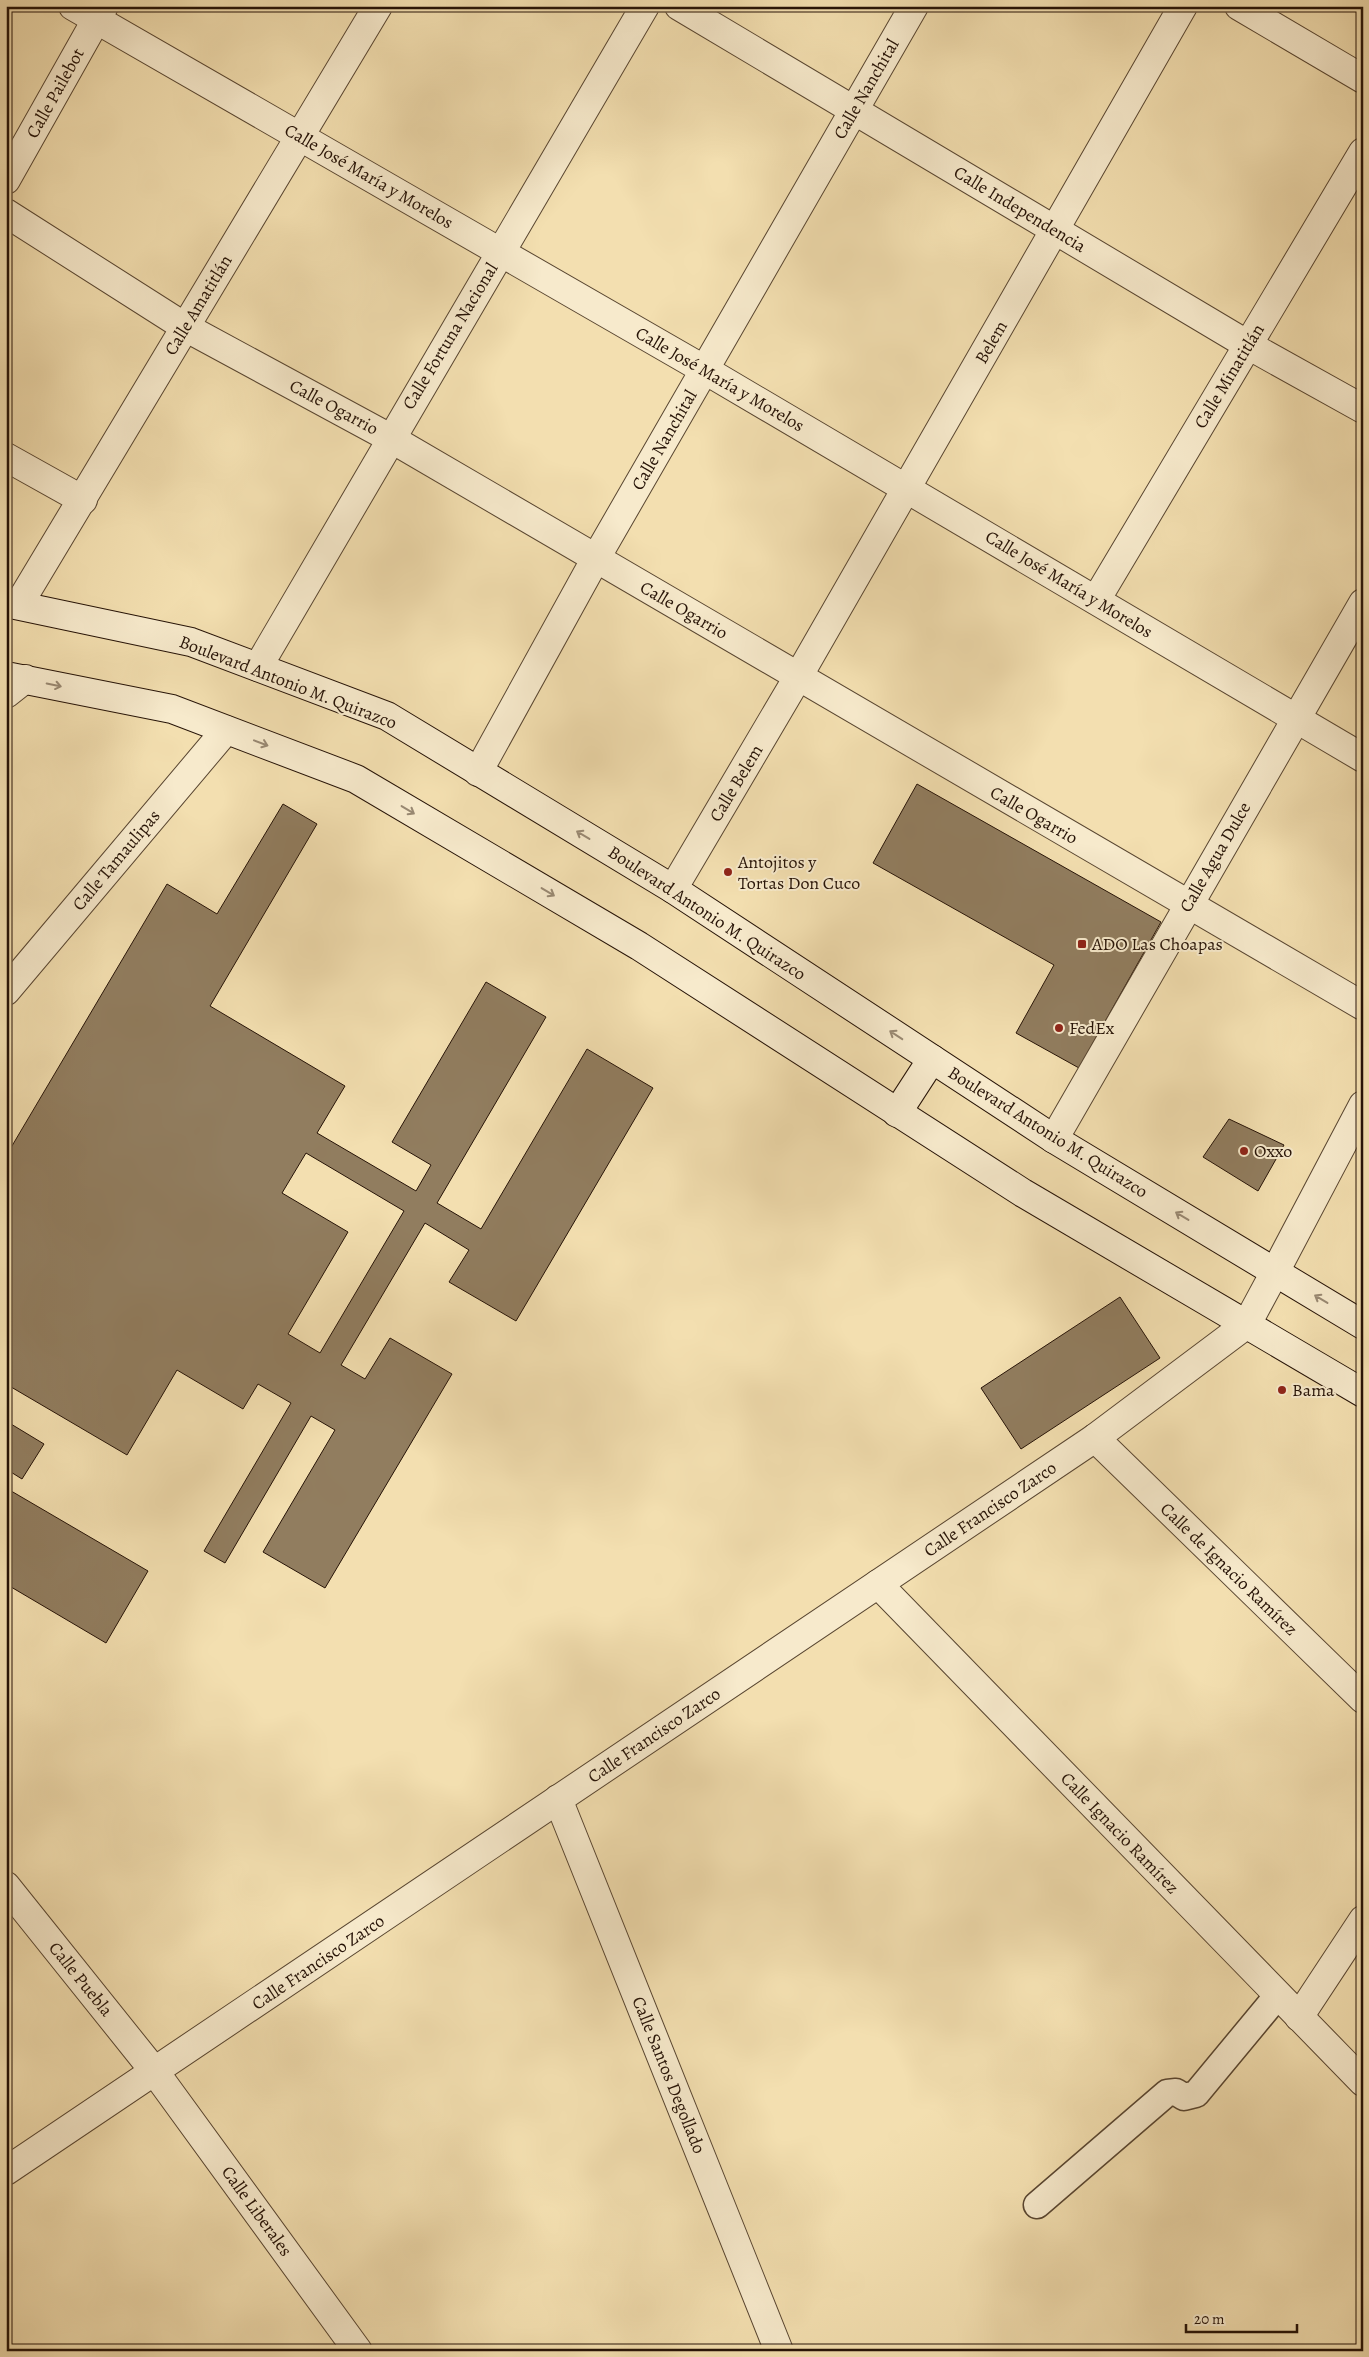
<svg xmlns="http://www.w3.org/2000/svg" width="1369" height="2357" font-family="Alegreya,serif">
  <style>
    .building { fill: #917d5f; stroke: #261307; fill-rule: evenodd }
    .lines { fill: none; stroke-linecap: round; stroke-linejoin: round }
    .pedestrian-casing { stroke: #594631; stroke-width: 29 }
    .minor-casing { stroke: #594631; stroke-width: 30 }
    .tertiary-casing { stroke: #594631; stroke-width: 30 }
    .secondary-casing { stroke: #261307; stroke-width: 30 }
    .pedestrian { stroke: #f7eacc; stroke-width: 26 }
    .minor { stroke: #f7eacc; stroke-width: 28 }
    .tertiary { stroke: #f7eacc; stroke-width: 28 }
    .secondary { stroke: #f7eacc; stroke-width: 28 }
    .oneway { stroke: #998973 }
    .poi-dot { fill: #8f2418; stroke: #f7eacc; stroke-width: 2 }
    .labels { text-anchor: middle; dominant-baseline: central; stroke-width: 4; stroke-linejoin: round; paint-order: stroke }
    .street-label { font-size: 18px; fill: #261307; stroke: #f7eacc }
    .poi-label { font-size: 18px; fill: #261307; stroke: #f7eacc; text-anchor: start }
  </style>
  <rect width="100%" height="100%" fill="#f3dfb0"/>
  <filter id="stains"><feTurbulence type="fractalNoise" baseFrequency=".004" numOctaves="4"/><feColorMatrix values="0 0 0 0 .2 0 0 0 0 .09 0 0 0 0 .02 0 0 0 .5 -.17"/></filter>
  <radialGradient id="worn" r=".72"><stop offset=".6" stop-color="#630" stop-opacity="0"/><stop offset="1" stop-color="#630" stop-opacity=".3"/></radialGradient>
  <g class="building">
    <polygon points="917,784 1161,922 1079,1068 1016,1033 1054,965 873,863"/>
    <path d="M283 804 317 824 210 1006 345 1086 317 1133 416 1191 431 1165 392 1142 486 982 546 1017 437 1203 481 1229 587 1049 653 1088 516 1321 449 1282 469 1250 425 1223 341 1365 365 1379 390 1338 452 1374 325 1588 263 1552 335 1430 311 1416 225 1563 204 1551 291 1403 258 1384 243 1409 177 1370 127 1455 6 1384V1156L167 884 217 914ZM306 1153 404 1211 320 1353 288 1334 348 1232 282 1193Z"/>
    <polygon points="1229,1119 1284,1145 1258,1191 1203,1157"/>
    <polygon points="1120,1297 1160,1358 1021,1449 981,1388"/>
    <polygon points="6,1421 44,1444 22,1479 6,1469"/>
    <polygon points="6,1488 148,1571 106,1643 6,1584"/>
  </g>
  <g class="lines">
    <defs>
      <polyline id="pedestrian" points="1037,2205 1167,2093 1176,2092 1184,2097 1196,2094 1278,1995"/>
      <g id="minor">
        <polyline points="73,6 705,370 1363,758"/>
        <polyline points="679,6 1248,345 1363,409"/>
        <polyline points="1239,6 1363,79"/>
        <polyline points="6,180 104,6"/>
        <polyline points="6,213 185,327 390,438 1363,1006"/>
        <polyline points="6,457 83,500"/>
        <polyline points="1096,600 1363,152"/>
        <polyline points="19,604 378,6"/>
        <polyline points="258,667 645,6"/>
        <polyline points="6,694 25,679"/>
        <polyline points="478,772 596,558 914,6"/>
        <polyline points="673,889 798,677 1183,6"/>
        <polyline points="6,991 226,730"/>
        <polyline points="1054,1139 1363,603"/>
        <polyline points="1275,1272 1363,1105"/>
        <polyline points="1095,1438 1363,1699"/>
        <polyline points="878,1584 1363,2082"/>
        <polyline points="558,1799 779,2351"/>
        <polyline points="6,1886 155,2072 358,2351"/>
        <polyline points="1299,2017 1363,1920"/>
      </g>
      <polyline id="tertiary" points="6,2171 1095,1438 1247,1324 1275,1272"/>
      <g id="secondary">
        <polyline points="6,603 191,642 387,716 673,889 1054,1139 1363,1325"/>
        <polyline points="6,676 172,709 356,779 639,946 1023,1193 1363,1393"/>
        <polyline points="897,1113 932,1059"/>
      </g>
    </defs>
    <use href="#pedestrian" class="pedestrian-casing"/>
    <use href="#minor" class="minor-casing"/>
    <use href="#tertiary" class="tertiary-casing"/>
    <use href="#secondary" class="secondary-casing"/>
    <use href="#pedestrian" class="pedestrian"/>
    <use href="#minor" class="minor"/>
    <use href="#tertiary" class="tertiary"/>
    <use href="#secondary" class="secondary"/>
  </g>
  <defs><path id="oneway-shaft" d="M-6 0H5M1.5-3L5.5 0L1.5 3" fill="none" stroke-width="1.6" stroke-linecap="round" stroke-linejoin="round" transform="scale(1.25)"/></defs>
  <g class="oneway">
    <use href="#oneway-shaft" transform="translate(54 685) rotate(12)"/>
    <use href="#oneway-shaft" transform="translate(261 743) rotate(21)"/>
    <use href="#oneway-shaft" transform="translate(408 810) rotate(31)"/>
    <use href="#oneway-shaft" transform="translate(583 835) rotate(-149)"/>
    <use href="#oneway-shaft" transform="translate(548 892) rotate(31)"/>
    <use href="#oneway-shaft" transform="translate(896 1035) rotate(-147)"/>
    <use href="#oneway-shaft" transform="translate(1182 1216) rotate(-149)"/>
    <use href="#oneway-shaft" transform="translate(1321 1299) rotate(-149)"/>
  </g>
  <g class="poi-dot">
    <circle cx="728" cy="872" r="5"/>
    <rect x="1077" y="939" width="10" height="10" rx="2.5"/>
    <circle cx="1059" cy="1028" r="5"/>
    <circle cx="1244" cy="1151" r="5"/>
    <circle cx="1282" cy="1390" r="5"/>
  </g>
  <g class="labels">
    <g class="street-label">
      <text transform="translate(866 89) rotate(-60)">Calle Nanchital</text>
      <text transform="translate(55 93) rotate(-61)">Calle Pailebot</text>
      <text transform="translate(369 176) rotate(30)">Calle José María y Morelos</text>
      <text transform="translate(1020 209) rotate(31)">Calle Independencia</text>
      <text transform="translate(198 305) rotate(-59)">Calle Amatitlán</text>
      <text transform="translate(450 336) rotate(-59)">Calle Fortuna Nacional</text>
      <text transform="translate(991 342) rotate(-60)">Belem</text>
      <text transform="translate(1229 376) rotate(-59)">Calle Minatitlán</text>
      <text transform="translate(720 379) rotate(30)">Calle José María y Morelos</text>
      <text transform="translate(334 407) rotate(28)">Calle Ogarrio</text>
      <text transform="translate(664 440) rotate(-60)">Calle Nanchital</text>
      <text transform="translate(1069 584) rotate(31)">Calle José María y Morelos</text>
      <text transform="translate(684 610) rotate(30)">Calle Ogarrio</text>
      <text transform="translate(288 682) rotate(21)">Boulevard Antonio M. Quirazco</text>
      <text transform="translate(736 783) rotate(-59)">Calle Belem</text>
      <text transform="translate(1034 815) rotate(30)">Calle Ogarrio</text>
      <text transform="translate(1215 857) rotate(-60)">Calle Agua Dulce</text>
      <text transform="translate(116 860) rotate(-50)">Calle Tamaulipas</text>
      <text transform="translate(707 913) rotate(33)">Boulevard Antonio M. Quirazco</text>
      <text transform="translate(1048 1132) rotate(32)">Boulevard Antonio M. Quirazco</text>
      <text transform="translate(990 1509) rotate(-34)">Calle Francisco Zarco</text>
      <text transform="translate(1229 1569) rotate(44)">Calle de Ignacio Ramírez</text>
      <text transform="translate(654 1735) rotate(-34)">Calle Francisco Zarco</text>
      <text transform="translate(1120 1833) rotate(46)">Calle Ignacio Ramírez</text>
      <text transform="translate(318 1962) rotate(-34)">Calle Francisco Zarco</text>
      <text transform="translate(81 1979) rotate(51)">Calle Puebla</text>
      <text transform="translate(669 2075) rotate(68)">Calle Santos Degollado</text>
      <text transform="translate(257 2211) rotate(54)">Calle Liberales</text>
    </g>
    <g class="poi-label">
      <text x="738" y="862">Antojitos y<tspan x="738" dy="21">Tortas Don Cuco</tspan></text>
      <text x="1092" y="944">ADO Las Choapas</text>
      <text x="1069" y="1028">FedEx</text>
      <text x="1254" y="1151">Oxxo</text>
      <text x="1292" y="1390">Bama</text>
    </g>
  </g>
  <rect width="1369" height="2357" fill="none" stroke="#f3dfb0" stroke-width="25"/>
  <rect x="8" y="8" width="1354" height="2342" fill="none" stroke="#261307" stroke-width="2.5"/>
  <rect x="12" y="12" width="1344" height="2332" fill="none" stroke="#261307"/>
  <path d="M1186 2324v8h111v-8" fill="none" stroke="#261307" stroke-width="2.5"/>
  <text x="1194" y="2324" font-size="15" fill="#261307" stroke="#f7eacc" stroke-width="4" paint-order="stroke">20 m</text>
  <rect width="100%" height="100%" filter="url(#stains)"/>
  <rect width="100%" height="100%" fill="url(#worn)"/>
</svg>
